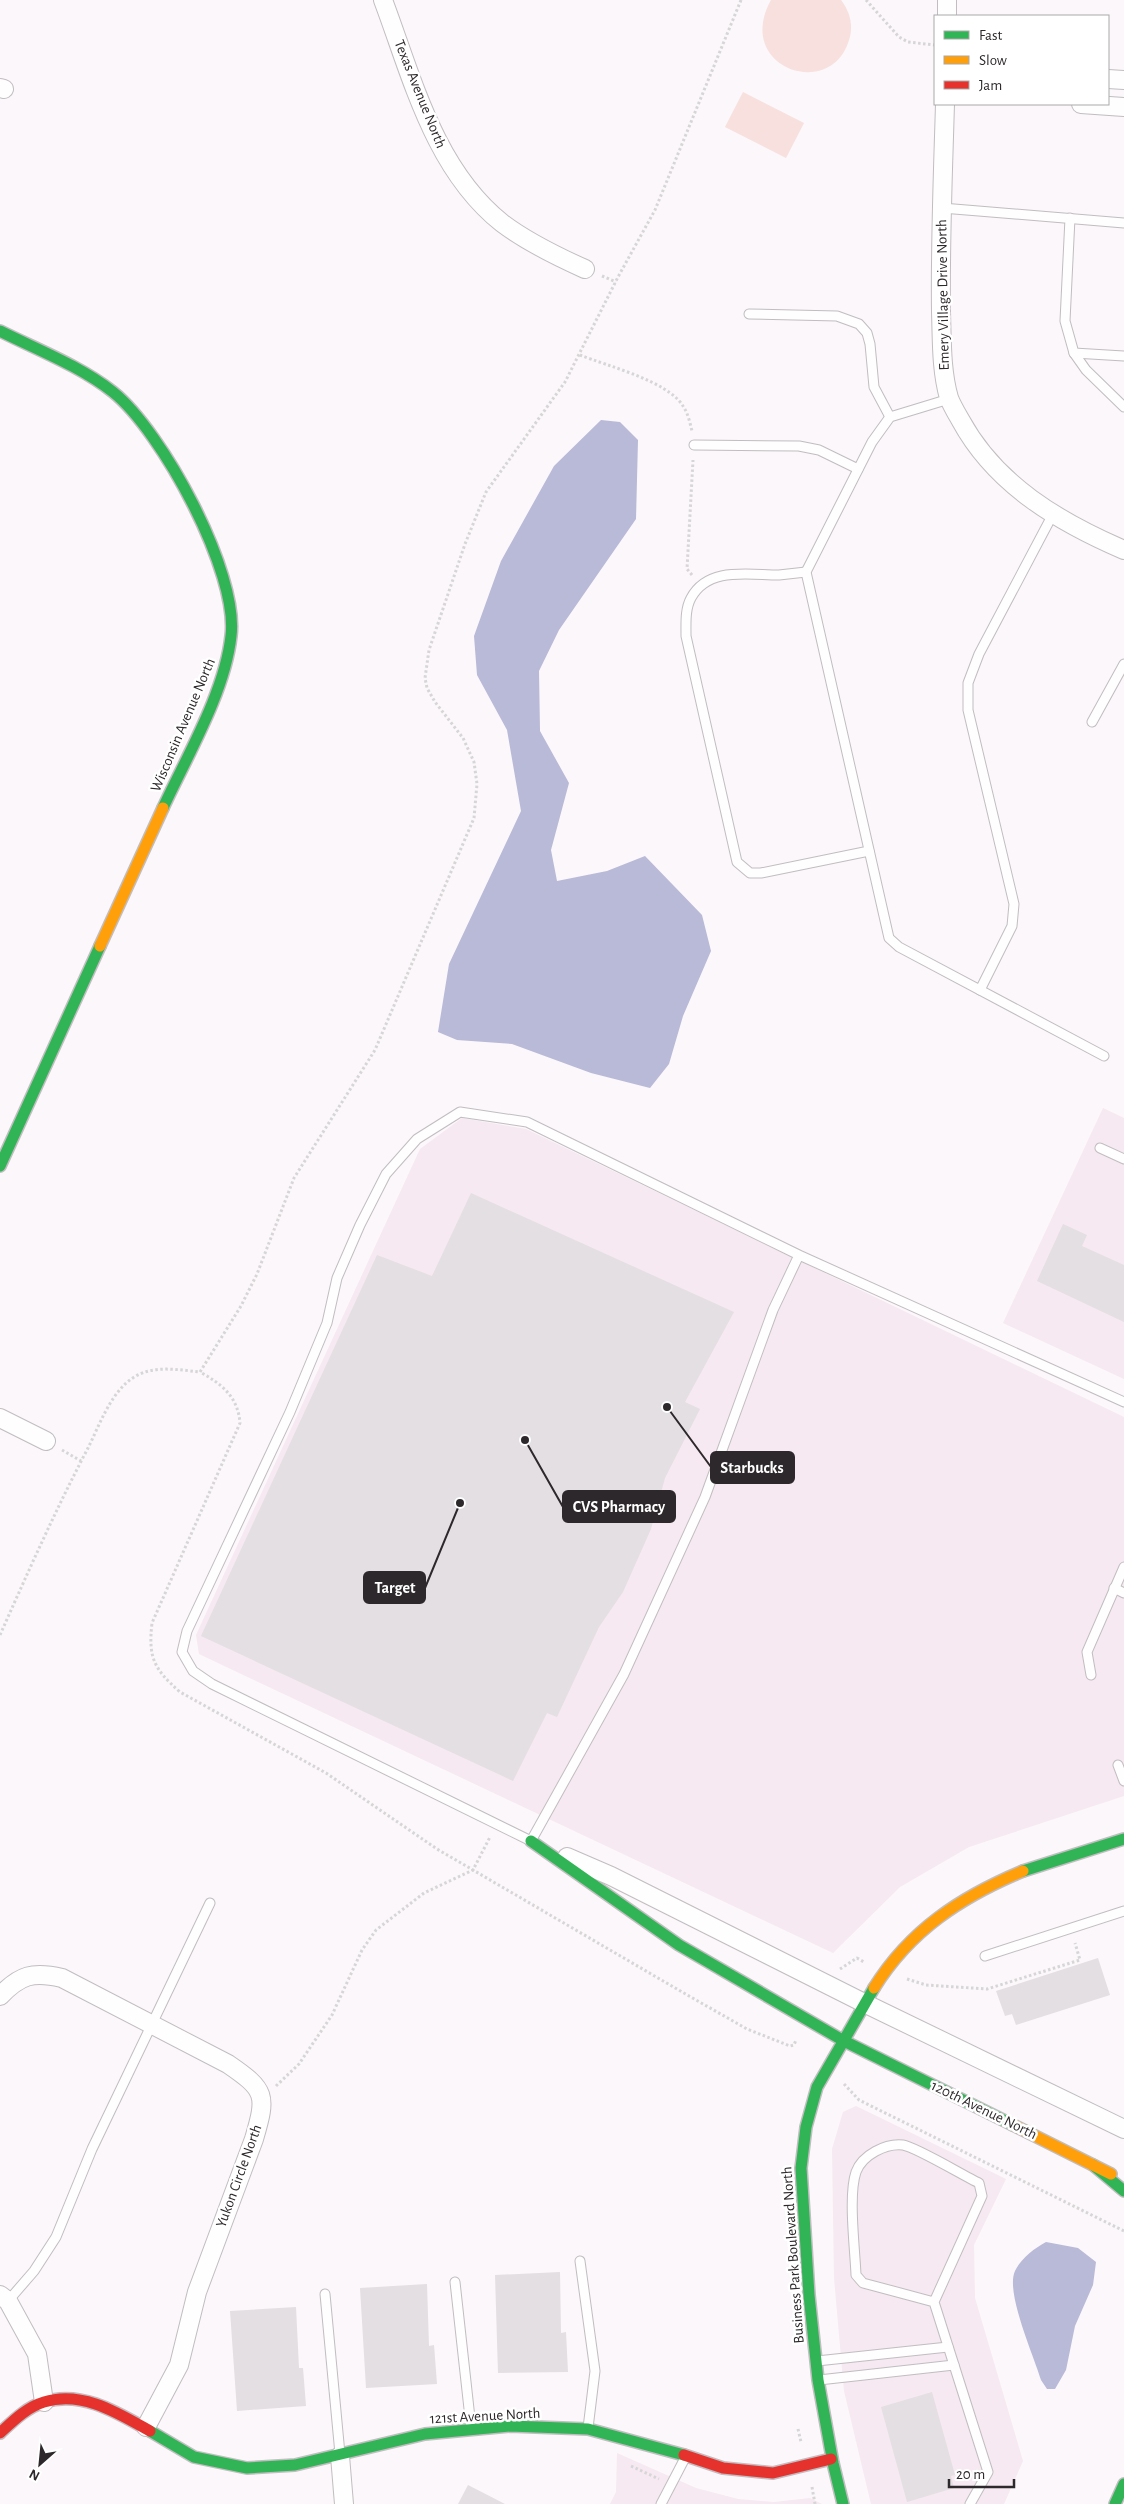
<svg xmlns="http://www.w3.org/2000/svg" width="1124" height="2504" font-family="'Alegreya Sans',sans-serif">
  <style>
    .built { fill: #f6e9f1 }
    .green { fill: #f7e0dd }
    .water { fill: #b9b9d8 }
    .building { fill: #e3dfe3 }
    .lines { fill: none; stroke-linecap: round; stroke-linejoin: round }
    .lane-casing { stroke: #c1bdc0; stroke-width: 11 }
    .street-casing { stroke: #c1bdc0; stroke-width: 20 }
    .fast-casing { stroke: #c1bdc0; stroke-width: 14 }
    .slow-casing { stroke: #c1bdc0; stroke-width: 14 }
    .jam-casing { stroke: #c1bdc0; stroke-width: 14 }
    .path { stroke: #d7d6d7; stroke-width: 3; stroke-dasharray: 2.5 2.5; stroke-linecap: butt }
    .lane { stroke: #fefefe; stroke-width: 9 }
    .street { stroke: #fefefe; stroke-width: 18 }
    .fast { stroke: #30b455; stroke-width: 11 }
    .slow { stroke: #ff9f0a; stroke-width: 11 }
    .jam { stroke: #e5322d; stroke-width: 11 }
    .labels { text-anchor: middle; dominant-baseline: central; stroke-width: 5; stroke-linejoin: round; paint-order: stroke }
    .street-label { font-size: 15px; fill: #2d282b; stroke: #fff }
    .leader { fill: none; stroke: #2d282b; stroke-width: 2 }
    .callout-dot { fill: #2d282b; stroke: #fff; stroke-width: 2 }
    .callout { fill: #2d282b; stroke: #2d282b; stroke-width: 2 }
    .callout-label { font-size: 16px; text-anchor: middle; font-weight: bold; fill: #fff }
  </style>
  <rect width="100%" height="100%" fill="#fbf7fa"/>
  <g class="built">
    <polygon points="1103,1108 1124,1118 1124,1379 1003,1323"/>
    <polygon points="462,1118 526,1129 1124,1417 1124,1796 969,1847 900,1887 833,1953 199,1654 196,1635 420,1149"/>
    <polygon points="856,2106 1006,2179 974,2245 975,2298 1023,2461 1004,2504 871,2504 844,2391 834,2278 832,2149 843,2112"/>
    <polygon points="617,2453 696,2488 738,2499 774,2502 810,2498 822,2504 610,2504 616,2492"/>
  </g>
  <g class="green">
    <path d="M771 0H841C851 13 854 28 848 43 828 100 734 67 771 0Z"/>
    <polygon points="743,92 804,123 786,158 725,127"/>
  </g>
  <g class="water">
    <polygon points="601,420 620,422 638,440 636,519 559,630 539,671 540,731 569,783 551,850 557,881 607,871 645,856 702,915 711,951 683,1016 669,1064 650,1088 591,1073 512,1044 457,1040 438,1032 449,964 521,811 507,730 477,675 474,636 501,561 554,466"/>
    <path d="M1046 2242 1078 2248 1096 2262 1093 2285 1075 2326 1066 2370 1055 2389H1047L1041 2380C1034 2356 1005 2292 1015 2271 1022 2257 1034 2249 1046 2242Z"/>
  </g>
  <g class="building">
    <polygon points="471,1193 734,1312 685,1402 700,1409 665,1478 651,1529 623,1592 599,1627 557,1717 547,1713 513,1781 201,1636 377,1255 432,1276"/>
    <polygon points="1063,1224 1087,1235 1082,1246 1124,1265 1124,1322 1037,1281"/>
    <polygon points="1098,1958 1110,1995 1016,2025 1012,2014 1005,2016 996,1991"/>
    <polygon points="560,2272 561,2333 566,2332 568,2372 498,2373 495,2275"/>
    <polygon points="427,2284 429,2346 434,2345 437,2384 366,2388 360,2288"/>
    <polygon points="296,2307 299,2368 303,2368 306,2406 237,2411 230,2311"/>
    <polygon points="932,2392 955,2475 951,2476 954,2488 907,2502 881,2407"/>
    <polygon points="468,2485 505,2504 458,2504"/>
  </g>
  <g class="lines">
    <defs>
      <g id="lane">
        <polyline points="942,208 1124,223"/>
        <polyline points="1070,218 1065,321 1074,353 1124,356"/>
        <polyline points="749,314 837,316 859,324 867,333 870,344 874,387 890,417"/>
        <polyline points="1074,353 1086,370 1124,407"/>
        <polyline points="949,399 890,417 872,442 806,572 889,938 899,947 1104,1056"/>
        <polyline points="694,445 799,446 819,450 858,469"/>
        <path d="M806 572C797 573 788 574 779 575 749 575 708 566 691 598 685 609 686 623 686 636L737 862 750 873H761L869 851"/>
        <polyline points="1092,722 1124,664"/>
        <polyline points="980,990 1012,926 1014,904 968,710 968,683 979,654 1053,514"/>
        <polyline points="1100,1148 1124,1159"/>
        <polyline points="799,1255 527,1122 460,1112 417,1139 386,1174 360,1225 337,1278 327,1323 290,1412 187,1631 182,1652 193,1671 212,1684 531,1841 624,1674 705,1497 773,1310 799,1255 1124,1402"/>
        <polyline points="1114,1588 1124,1593"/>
        <polyline points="1091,1675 1087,1652 1124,1567"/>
        <polyline points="1118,1765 1124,1781"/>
        <polyline points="985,1956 1124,1911"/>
        <polyline points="580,2261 595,2371 588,2428"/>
        <polyline points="455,2282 471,2427"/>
        <polyline points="325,2294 340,2454"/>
        <polyline points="8,2301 34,2271 56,2237 92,2149 210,1903"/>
        <path d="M934 2302 863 2283 856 2275C855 2249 848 2195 856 2172 862 2155 886 2143 903 2145 916 2147 964 2176 979 2183L982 2196 934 2302 988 2472 970 2504"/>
        <polyline points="817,2361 948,2347"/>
        <polyline points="819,2380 954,2365"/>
        <polyline points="661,2504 685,2458"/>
      </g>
      <g id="street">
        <path d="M383 0C412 77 434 169 502 223 527 242 556 256 585 269"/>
        <polyline points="947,16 947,0"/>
        <polyline points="1108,79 1124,80"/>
        <polyline points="0,88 4,89"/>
        <path d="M945 104C943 173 940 242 941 312 942 340 941 370 949 398 952 406 957 414 961 421 996 485 1059 522 1124 550"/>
        <polyline points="1081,104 1124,107"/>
        <polyline points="0,1418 46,1441"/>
        <polyline points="567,1857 611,1876 864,2003 1124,2129"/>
        <path d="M0 1996C20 1975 33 1971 62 1978L228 2064C266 2090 267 2095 254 2139L197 2292 179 2365 146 2427"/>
        <polyline points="0,2295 8,2301 37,2354 44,2402"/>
        <polyline points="340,2456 344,2504"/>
      </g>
      <g id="fast">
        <path d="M0 331C38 350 80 366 113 392 162 431 239 573 231 636 225 692 187 756 163 808"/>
        <polyline points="0,1166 100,946"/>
        <polyline points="531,1841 679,1945 844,2041 1013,2125"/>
        <polyline points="1023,1871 1124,1839"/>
        <polyline points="1093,2165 1124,2191"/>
        <polyline points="150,2431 194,2457 247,2468 295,2465 425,2434 510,2426 588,2429 684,2455"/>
        <polyline points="843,2504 833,2463 818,2380 809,2295 801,2168 806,2127 817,2087 874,1988"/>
        <polyline points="1115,2504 1124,2484"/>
      </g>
      <g id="slow">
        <polyline points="100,946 163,808"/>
        <path d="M874 1988C910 1930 961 1897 1023 1871"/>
        <polyline points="1013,2125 1111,2174"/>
      </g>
      <g id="jam">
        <path d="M0 2433C13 2421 27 2407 44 2402 82 2390 118 2413 150 2431"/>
        <polyline points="684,2455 723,2468 773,2473 831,2459"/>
      </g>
    </defs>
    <use href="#lane" class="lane-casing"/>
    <use href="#street" class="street-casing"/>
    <use href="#fast" class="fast-casing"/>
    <use href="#slow" class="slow-casing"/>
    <use href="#jam" class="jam-casing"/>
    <g class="path">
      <path d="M741 0 655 210 618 277 565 382 486 492 465 544 429 650 425 678 427 688 435 702 463 738 474 762 477 784 474 818 375 1050 294 1178 257 1274 241 1306 200 1372C222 1384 238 1397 240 1423L152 1623C148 1658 154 1669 180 1692L326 1773 437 1849 682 1992 747 2029 790 2046 794 2045 796 2040"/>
      <polyline points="866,0 899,37 908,42 935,45"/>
      <polyline points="602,276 616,282"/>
      <path d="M580 355C607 366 668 381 683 406 688 413 690 423 692 431"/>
      <polyline points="692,575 687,569 693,460"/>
      <polyline points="62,1450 81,1461"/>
      <path d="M0 1635C28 1572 56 1509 88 1448 100 1424 112 1389 136 1376 155 1365 180 1370 200 1372"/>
      <polyline points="840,1969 857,1958 864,1962"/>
      <polyline points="907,1979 926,1985 987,1989 1080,1960 1075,1943"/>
      <polyline points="844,2084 859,2100 1124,2231"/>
      <polyline points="276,2086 299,2064 332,2015 362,1950 376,1930 424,1893 473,1870 490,1837"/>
      <polyline points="798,2429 801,2442"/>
      <polyline points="631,2466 659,2479"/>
      <polyline points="812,2487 815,2504"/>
    </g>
    <use href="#lane" class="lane"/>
    <use href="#street" class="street"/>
    <use href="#fast" class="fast"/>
    <use href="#slow" class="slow"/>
    <use href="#jam" class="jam"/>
  </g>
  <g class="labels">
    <g class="street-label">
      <text transform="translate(420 94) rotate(68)">Texas Avenue North</text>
      <text transform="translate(943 295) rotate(-91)">Emery Village Drive North</text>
      <text transform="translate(183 725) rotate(-67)">Wisconsin Avenue North</text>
      <text transform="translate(984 2110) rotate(26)">120th Avenue North</text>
      <text transform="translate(239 2176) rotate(-70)">Yukon Circle North</text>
      <text transform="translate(793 2255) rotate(-94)">Business Park Boulevard North</text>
      <text transform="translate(485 2416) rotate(-3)">121st Avenue North</text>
    </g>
  </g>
  <path class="leader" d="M667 1407L711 1467M525 1440L563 1507M460 1503L425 1588"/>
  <g class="callout-dot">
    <circle cx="667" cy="1407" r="5"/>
    <circle cx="525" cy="1440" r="5"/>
    <circle cx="460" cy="1503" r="5"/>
  </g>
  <g class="callout">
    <rect x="711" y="1452" width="83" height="31" rx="5"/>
    <rect x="563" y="1491" width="112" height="31" rx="5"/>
    <rect x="364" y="1572" width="61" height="31" rx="5"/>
  </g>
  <g class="callout-label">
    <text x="752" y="1473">Starbucks</text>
    <text x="619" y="1512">CVS Pharmacy</text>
    <text x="395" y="1593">Target</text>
  </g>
  <rect x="934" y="15" width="175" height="90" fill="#ffffff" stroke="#aba9aa"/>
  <rect x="944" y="31" width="25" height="8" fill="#30b455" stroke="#aba9aa"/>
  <text x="979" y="40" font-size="15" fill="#2d282b">Fast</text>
  <rect x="944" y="56" width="25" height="8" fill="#ff9f0a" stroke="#aba9aa"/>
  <text x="979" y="65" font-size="15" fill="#2d282b">Slow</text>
  <rect x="944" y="81" width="25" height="8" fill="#e5322d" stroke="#aba9aa"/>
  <text x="979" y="90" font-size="15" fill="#2d282b">Jam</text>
  <g transform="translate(40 2464) rotate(207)" stroke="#ffffff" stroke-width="4" paint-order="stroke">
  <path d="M0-4L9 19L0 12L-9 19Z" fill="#2d282b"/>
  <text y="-8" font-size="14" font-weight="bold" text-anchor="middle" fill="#2d282b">N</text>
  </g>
  <path d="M949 2479v8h65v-8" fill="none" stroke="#2d282b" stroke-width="2.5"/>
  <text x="956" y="2479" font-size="15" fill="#2d282b" stroke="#ffffff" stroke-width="4" paint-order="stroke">20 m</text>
</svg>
